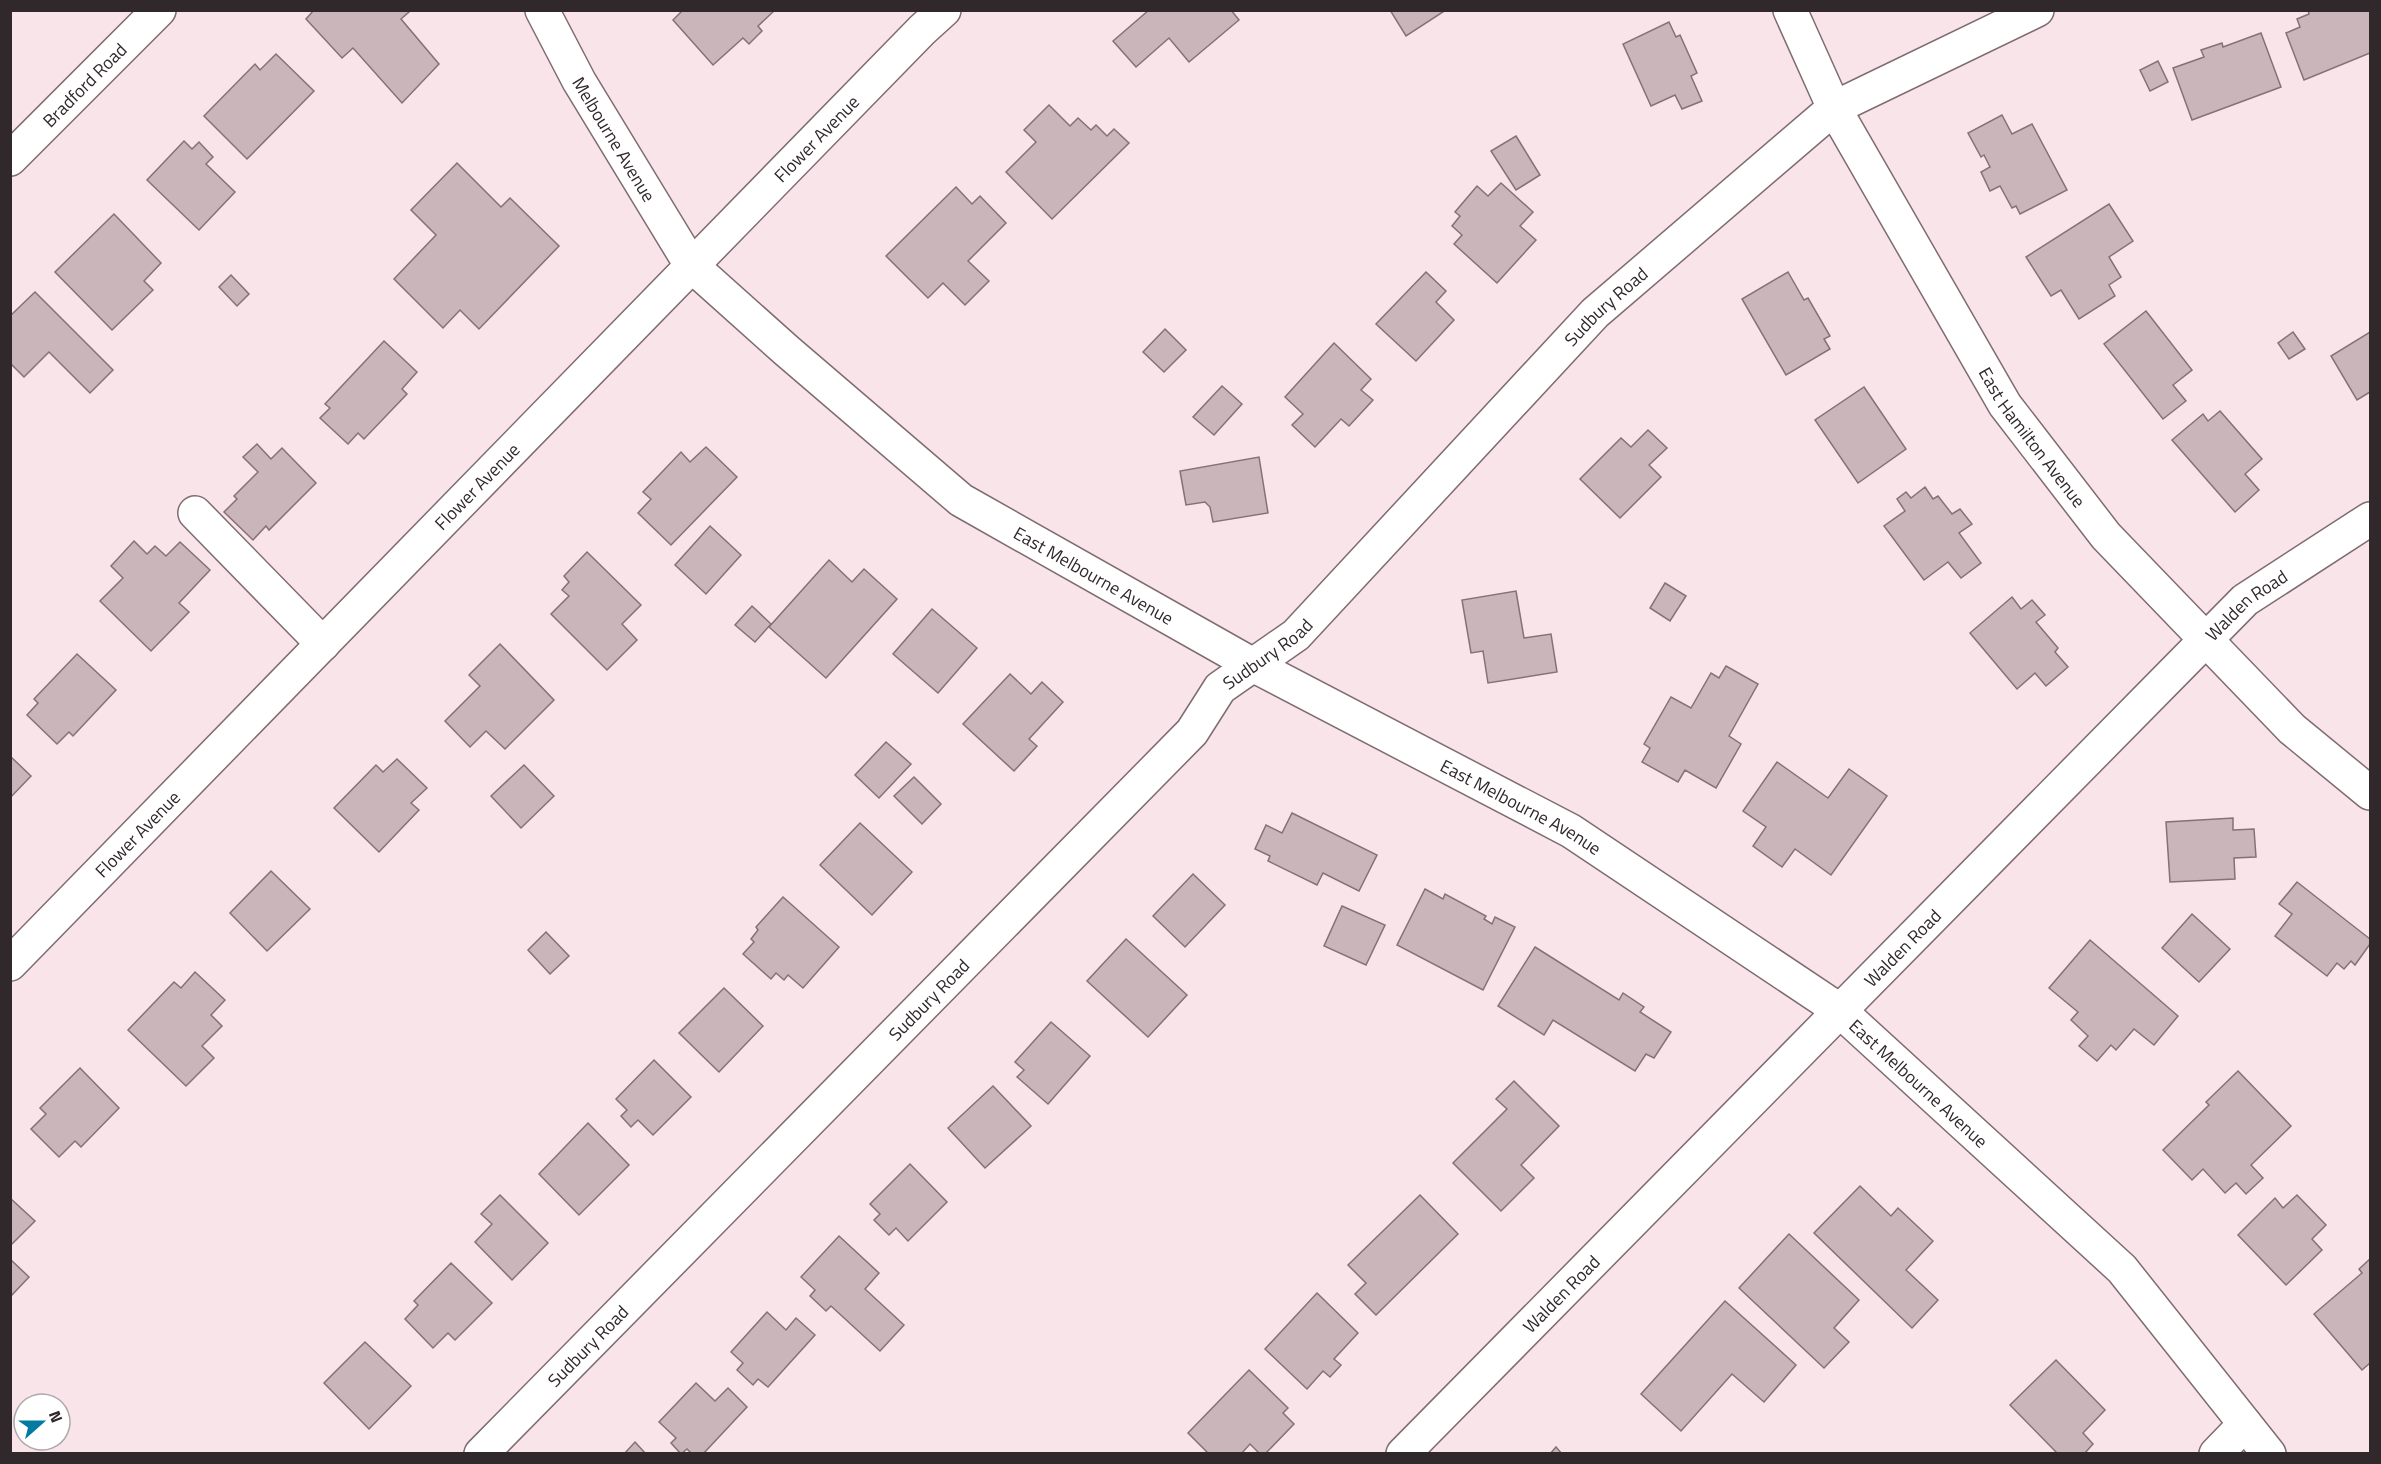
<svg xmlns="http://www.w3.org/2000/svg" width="2381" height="1464" font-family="'Titillium Web',sans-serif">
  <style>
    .building { fill: #c9b5ba; stroke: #847276; stroke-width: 1.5 }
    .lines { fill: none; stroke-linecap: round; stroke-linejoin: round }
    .minor-casing { stroke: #7e6c70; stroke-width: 36 }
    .minor { stroke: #fff; stroke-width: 33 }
    .labels { text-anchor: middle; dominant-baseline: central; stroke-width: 5; stroke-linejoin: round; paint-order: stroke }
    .street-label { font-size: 18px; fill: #30282a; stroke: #fff }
  </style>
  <rect width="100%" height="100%" fill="#f9e4e9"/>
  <g class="building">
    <polygon points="314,10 408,10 409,12 401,19 439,64 402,103 353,48 342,58 306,19"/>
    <polygon points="683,10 774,10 774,11 758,26 762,31 749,44 743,38 713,65 673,20"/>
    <polygon points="1149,10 1231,10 1239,20 1189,62 1169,38 1136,67 1113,41"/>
    <polygon points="1390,10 1446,10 1406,36"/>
    <polygon points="2308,10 2370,10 2370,53 2304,80 2286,33 2300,27 2297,19 2309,14"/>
    <polygon points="1669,22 1676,37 1680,35 1697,73 1691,76 1702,101 1682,109 1675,95 1651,106 1623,44"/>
    <polygon points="2261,33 2281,87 2192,120 2173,68 2204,57 2201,50 2222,43 2223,47"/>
    <polygon points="276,54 314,91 247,159 204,116 255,64 260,70"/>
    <polygon points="2158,61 2168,82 2150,91 2140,70"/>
    <polygon points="1049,105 1070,126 1078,118 1091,130 1096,125 1107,136 1114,129 1129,143 1052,219 1006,172 1036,142 1024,130"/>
    <polygon points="2002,115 2012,134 2032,124 2067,190 2020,214 2016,206 2012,208 2000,186 1990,191 1981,172 1990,167 1984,155 1981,157 1968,133"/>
    <polygon points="1516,136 1540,175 1516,190 1491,151"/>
    <polygon points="184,141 192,149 199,142 213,157 206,164 235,192 199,230 147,180"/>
    <polygon points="457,163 501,207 510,198 559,246 479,329 460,310 443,328 394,279 436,235 411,210"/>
    <polygon points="1501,183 1533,212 1520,226 1536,240 1497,283 1454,244 1462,235 1452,226 1460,216 1455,212 1477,186 1488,196"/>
    <polygon points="956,187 972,204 980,196 1006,223 968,261 989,281 965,305 943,283 928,298 886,256"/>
    <polygon points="2109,204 2133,241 2109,257 2121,277 2109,285 2115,296 2079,319 2061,290 2051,296 2026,257"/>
    <polygon points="114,214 161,263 144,281 153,290 112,330 55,272"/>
    <polygon points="1426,272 1446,291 1436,302 1454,320 1416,361 1376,324"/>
    <polygon points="1788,272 1804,300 1808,298 1830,336 1824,339 1830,349 1786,375 1742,299"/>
    <polygon points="231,275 249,294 237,306 219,287"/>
    <polygon points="35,292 113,370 90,393 49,352 24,377 10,363 10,316"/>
    <polygon points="2146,311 2192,370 2173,385 2186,401 2163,419 2104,344"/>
    <polygon points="1165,329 1186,350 1164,372 1143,352"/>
    <polygon points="2293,332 2305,349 2289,359 2278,343"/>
    <polygon points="2370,332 2370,392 2357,400 2331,356"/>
    <polygon points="384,341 417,372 402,389 407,394 364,439 358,433 348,444 320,418 330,408 325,404"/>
    <polygon points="1334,343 1371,379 1361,390 1373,400 1349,426 1341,419 1315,447 1292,425 1303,414 1285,397"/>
    <polygon points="1222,386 1242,404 1214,435 1193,417"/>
    <polygon points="1864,387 1906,449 1858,483 1815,420"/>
    <polygon points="2220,411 2262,459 2245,474 2259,490 2235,512 2172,440 2203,414 2208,421"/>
    <polygon points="1648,430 1667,448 1649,465 1661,477 1620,518 1580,479 1621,438 1631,447"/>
    <polygon points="257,444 271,459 282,448 316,483 269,530 266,526 253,540 224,512 237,499 234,496 258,472 243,457"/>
    <polygon points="706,447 737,477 671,545 638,513 651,499 643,492 681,452 690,462"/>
    <polygon points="1259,457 1268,513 1213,522 1210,507 1205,502 1186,505 1180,471"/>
    <polygon points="1925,487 1933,499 1938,496 1952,514 1960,509 1972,524 1959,533 1981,563 1961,578 1948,562 1924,580 1884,526 1905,511 1897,499 1906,492 1911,498"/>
    <polygon points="710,526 741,555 706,594 675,565"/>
    <polygon points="134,541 147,554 155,546 166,556 180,542 210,570 179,603 189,612 151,651 100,601 123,578 111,566"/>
    <polygon points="587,552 641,605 622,624 637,640 607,670 551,614 569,596 562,590 569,582 564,576"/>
    <polygon points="829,560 852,582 864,569 897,599 826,678 769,627"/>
    <polygon points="1665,583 1686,596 1670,621 1650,608"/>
    <polygon points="1516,591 1524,638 1551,634 1557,672 1488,683 1483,651 1471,653 1462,600"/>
    <polygon points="2012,597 2021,609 2032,600 2045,615 2036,622 2058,648 2055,652 2068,667 2046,686 2035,673 2017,689 1970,633"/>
    <polygon points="752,606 771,624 755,642 735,625"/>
    <polygon points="932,609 977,648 938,693 893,654"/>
    <polygon points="500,644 554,700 505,749 486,731 470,747 445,721 480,686 469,675"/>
    <polygon points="77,654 116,690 73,736 69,732 57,744 27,715 38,703 34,699"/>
    <polygon points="1726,666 1758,684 1729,736 1741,744 1716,788 1685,770 1678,782 1642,762 1650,748 1644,744 1671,697 1691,708 1711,673 1719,678"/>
    <polygon points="1010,674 1031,694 1042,682 1063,702 1029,739 1037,746 1014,771 963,724"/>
    <polygon points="886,742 911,764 879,798 855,775"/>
    <polygon points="10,756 31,776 10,798"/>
    <polygon points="397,759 427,788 411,803 419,810 379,852 334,808 376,765 383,772"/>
    <polygon points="1777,762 1828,798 1849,769 1887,796 1831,875 1795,849 1782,867 1753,846 1766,827 1743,811"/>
    <polygon points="524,765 554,796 521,828 491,796"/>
    <polygon points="914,777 941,804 922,824 894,796"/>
    <polygon points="1292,813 1377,855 1359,891 1323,873 1317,885 1268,861 1270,856 1255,849 1266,825 1282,833"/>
    <polygon points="2233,818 2233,830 2254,829 2256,857 2234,858 2235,879 2170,882 2166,822"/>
    <polygon points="860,823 912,872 872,915 820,865"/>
    <polygon points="271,871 310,909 267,951 230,913"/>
    <polygon points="1193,874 1225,905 1185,947 1153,916"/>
    <polygon points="2297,882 2370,939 2370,944 2355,965 2351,961 2344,969 2337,963 2327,976 2275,936 2292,914 2279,904"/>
    <polygon points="1425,889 1443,899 1445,894 1486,916 1484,919 1492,924 1495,917 1515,927 1483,990 1397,945"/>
    <polygon points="783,897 839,947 803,988 788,975 784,980 776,973 771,979 743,954 754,942 751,939 758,930 756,927"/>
    <polygon points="1342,906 1385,925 1366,965 1324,946"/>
    <polygon points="2192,914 2230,949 2199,982 2162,948"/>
    <polygon points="546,932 569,956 550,974 528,950"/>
    <polygon points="1126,939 1187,995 1148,1037 1087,981"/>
    <polygon points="2090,940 2178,1016 2154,1045 2134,1029 2116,1050 2111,1045 2097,1061 2079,1046 2088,1036 2071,1020 2078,1012 2049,988"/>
    <polygon points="1535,947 1619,1000 1623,993 1644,1007 1640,1012 1671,1032 1654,1058 1646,1054 1635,1071 1553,1020 1544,1035 1498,1006"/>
    <polygon points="195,972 225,1000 211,1015 222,1026 202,1046 214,1058 186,1086 128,1030 174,982 181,988"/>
    <polygon points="724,988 763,1026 719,1072 679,1033"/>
    <polygon points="1051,1022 1090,1056 1048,1104 1017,1077 1024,1070 1015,1062"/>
    <polygon points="654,1060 691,1097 653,1135 638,1120 631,1127 621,1116 627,1110 616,1099"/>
    <polygon points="80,1068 119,1108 81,1147 75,1141 59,1157 31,1129 46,1114 40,1108"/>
    <polygon points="2238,1071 2291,1126 2251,1165 2263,1178 2246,1194 2236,1183 2225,1193 2203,1169 2192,1180 2163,1150 2209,1105 2206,1102"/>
    <polygon points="1514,1081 1559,1126 1521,1165 1534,1178 1501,1211 1453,1163 1507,1109 1496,1099"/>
    <polygon points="993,1086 1031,1126 985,1168 948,1128"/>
    <polygon points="588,1123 629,1165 579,1215 539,1174"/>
    <polygon points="910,1164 947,1202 908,1241 896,1228 889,1235 874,1220 880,1214 870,1204"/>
    <polygon points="1860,1186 1891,1216 1898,1208 1933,1241 1906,1270 1938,1300 1912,1328 1814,1233"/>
    <polygon points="500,1195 548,1243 512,1280 475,1242 492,1224 481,1214"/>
    <polygon points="1420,1195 1458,1234 1376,1315 1355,1294 1366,1283 1348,1265"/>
    <polygon points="2297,1195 2326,1225 2312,1239 2322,1250 2286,1285 2238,1235 2275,1198 2283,1208"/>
    <polygon points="10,1198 35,1221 10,1246"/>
    <polygon points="1789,1234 1859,1300 1834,1328 1849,1342 1824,1368 1739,1288"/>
    <polygon points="839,1236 879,1273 865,1289 904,1325 880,1351 831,1306 826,1311 810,1296 815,1290 801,1277"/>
    <polygon points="10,1259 29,1277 10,1297"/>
    <polygon points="2370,1259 2370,1363 2362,1370 2314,1314 2362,1273 2359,1269"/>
    <polygon points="451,1263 492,1303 455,1340 448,1333 433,1348 405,1319 418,1305 414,1301"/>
    <polygon points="1317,1293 1358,1333 1334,1359 1341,1365 1330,1377 1323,1371 1307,1389 1265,1349"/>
    <polygon points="1725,1301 1796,1365 1764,1402 1732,1374 1681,1431 1641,1394"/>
    <polygon points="767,1312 786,1330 796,1318 815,1335 768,1387 758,1379 753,1385 737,1370 743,1363 731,1352"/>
    <polygon points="365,1342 411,1386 369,1429 324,1383"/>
    <polygon points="2056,1360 2105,1410 2083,1433 2093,1444 2084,1454 2058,1454 2010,1405"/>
    <polygon points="1249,1370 1288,1408 1283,1413 1294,1424 1265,1454 1260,1454 1250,1444 1241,1454 1209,1454 1188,1433"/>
    <polygon points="696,1383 715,1401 728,1388 747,1407 703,1454 692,1454 687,1449 681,1454 671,1443 676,1438 659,1422"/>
    <polygon points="635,1442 646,1454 624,1454"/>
    <polygon points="1556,1447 1562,1454 1550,1454"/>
  </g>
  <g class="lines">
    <defs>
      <g id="minor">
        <path id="s1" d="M542 10 579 81 691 265 786 350 961 500 1253 665 1571 831 1839 1010 2122 1269 2269 1454"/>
        <path id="s2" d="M1790 10 1834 108 2005 405 2106 536 2292 729 2370 793"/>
        <path id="s3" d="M10 159 159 10"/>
        <polyline points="195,513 323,644"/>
        <path id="s4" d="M10 964 922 30 944 10"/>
        <path id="s5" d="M481 1454 1192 732 1220 688 1296 635 1595 313 1834 108 2037 10"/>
        <path id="s6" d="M1403 1454 2245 600 2370 519"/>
        <polyline points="2216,1454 2245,1424"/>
      </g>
    </defs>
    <use href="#minor" class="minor-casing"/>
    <use href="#minor" class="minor"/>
  </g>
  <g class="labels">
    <g class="street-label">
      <text stroke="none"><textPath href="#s3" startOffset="105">Bradford Road</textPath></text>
      <text stroke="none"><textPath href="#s4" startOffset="1154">Flower Avenue</textPath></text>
      <text stroke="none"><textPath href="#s1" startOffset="148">Melbourne Avenue</textPath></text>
      <text stroke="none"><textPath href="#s5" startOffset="1610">Sudbury Road</textPath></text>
      <text stroke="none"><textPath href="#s2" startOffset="492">East Hamilton Avenue</textPath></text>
      <text stroke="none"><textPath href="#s4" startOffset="668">Flower Avenue</textPath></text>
      <text stroke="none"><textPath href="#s1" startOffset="806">East Melbourne Avenue</textPath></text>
      <text stroke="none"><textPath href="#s6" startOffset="1197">Walden Road</textPath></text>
      <text stroke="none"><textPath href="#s5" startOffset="1124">Sudbury Road</textPath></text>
      <text stroke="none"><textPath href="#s1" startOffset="1292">East Melbourne Avenue</textPath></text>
      <text stroke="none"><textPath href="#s4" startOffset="182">Flower Avenue</textPath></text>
      <text stroke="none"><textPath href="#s6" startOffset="711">Walden Road</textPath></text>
      <text stroke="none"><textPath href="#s5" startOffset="638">Sudbury Road</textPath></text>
      <text stroke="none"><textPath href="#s1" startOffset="1778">East Melbourne Avenue</textPath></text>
      <text stroke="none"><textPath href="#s6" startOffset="225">Walden Road</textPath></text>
      <text stroke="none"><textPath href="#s5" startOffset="152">Sudbury Road</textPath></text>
    </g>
  </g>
  <rect width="2381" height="1464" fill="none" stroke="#30282a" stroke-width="24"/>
  <g transform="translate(42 1422) rotate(69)"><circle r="28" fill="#ffffff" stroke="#aca9aa" stroke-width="1.5"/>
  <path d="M0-4.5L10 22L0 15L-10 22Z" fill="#017ba2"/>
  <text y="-9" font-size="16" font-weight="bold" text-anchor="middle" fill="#30282a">N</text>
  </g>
</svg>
